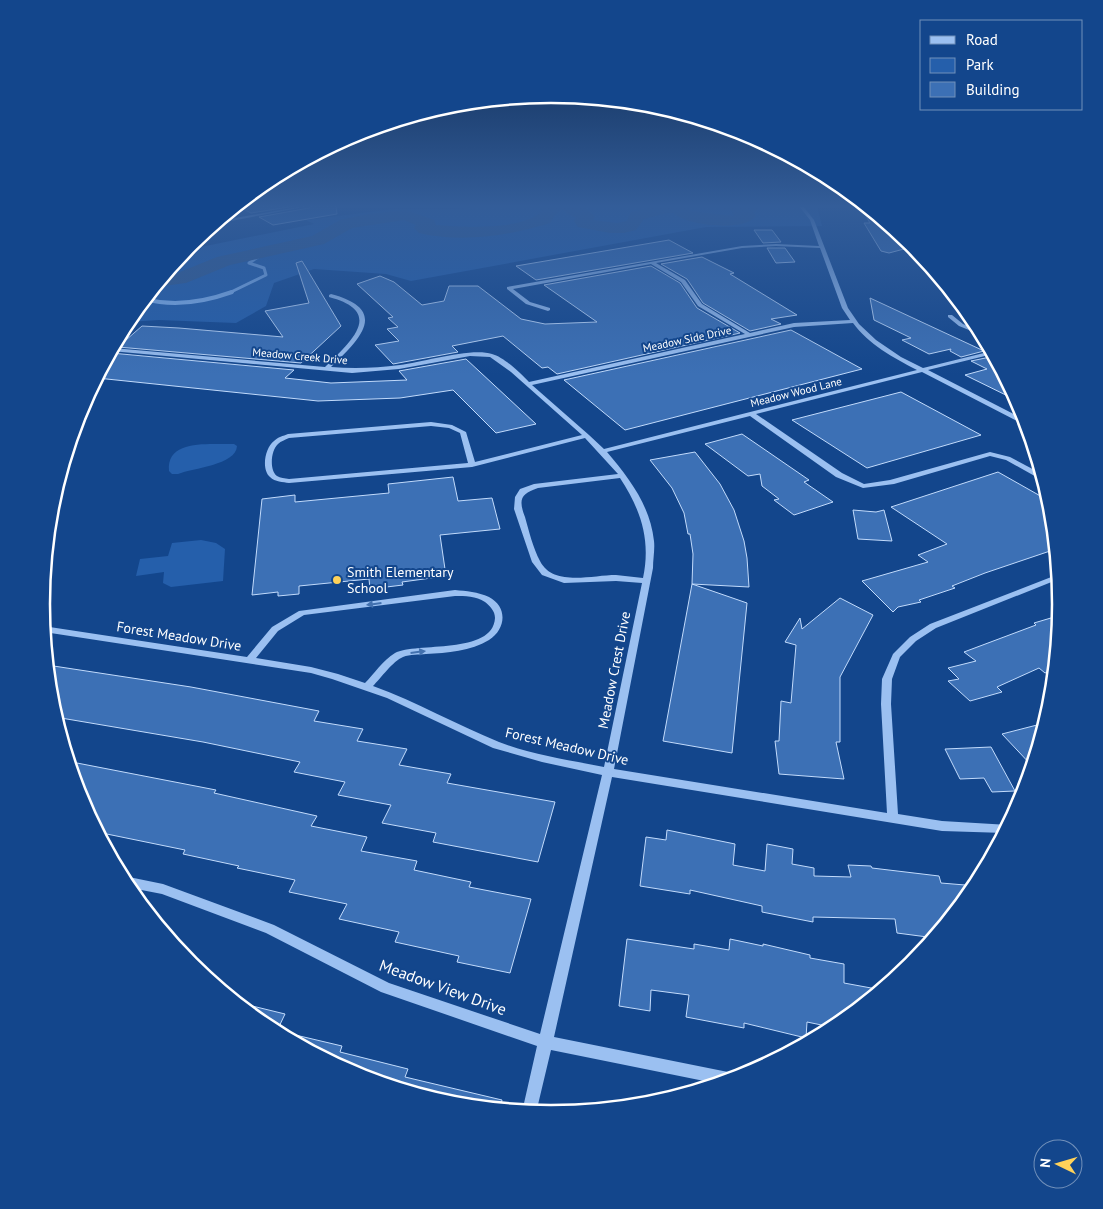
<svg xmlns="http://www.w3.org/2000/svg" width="1103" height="1209" font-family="'PT Sans',sans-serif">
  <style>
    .green { fill: #255fab }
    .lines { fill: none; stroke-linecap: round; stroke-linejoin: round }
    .stream-far1 { stroke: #8dbbf4; stroke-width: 3 }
    .stream { stroke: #8dbbf4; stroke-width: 4 }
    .river { fill: #345a8d; fill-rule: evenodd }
    .building { fill: #3c70b5; stroke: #c2dbfc }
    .minor { fill: #9bc0f1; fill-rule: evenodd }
    .oneway { fill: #4371af }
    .poi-dot { fill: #ffd25a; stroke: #13468c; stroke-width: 2 }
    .labels { text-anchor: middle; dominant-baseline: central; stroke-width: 4; stroke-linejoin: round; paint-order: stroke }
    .far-street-label { font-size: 11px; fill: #fff; stroke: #13468c }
    .poi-label { font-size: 14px; fill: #fff; stroke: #13468c; text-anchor: start }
    .street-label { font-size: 14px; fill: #fff; stroke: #13468c }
    .near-street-label { font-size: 16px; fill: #fff; stroke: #13468c }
    .rim { fill: none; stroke: #fff; stroke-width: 2.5 }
  </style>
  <rect width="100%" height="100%" fill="#13468c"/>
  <g class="green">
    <polygon points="502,206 817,206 822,226 706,227 411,281 386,274 314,269 274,283 266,306 236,323 159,320 127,322 186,250 314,224 306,220 394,209 454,209"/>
    <path d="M234 444 237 446C236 465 193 468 178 474H172L169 471C166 438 212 445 234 444Z"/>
    <polygon points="201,540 216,543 225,549 223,581 171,587 163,583 164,572 136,576 140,559 168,556 172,543"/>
  </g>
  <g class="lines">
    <polyline class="stream-far1" points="229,293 266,275 264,268 249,263 267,251"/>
    <path class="stream" d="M145 299C174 307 204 302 232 292"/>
    <path class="river" d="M547 206C563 206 585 202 595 217L593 220 617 223 627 221 631 212 656 206H686L690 211 734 216 732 213 733 211 723 209 721 206H757L758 209 754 213 756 216C745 232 686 226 674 213H666L644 219 636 230 624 233H610L578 227 574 221 576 218 566 213 563 209 555 215 550 223C509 236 461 243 419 233L414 228 416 225 404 220 352 228 324 244 230 265 186 283 155 287 165 275 175 274 217 257 312 236 340 220 368 214 406 210 434 220 436 225C464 227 511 230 536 216 540 214 542 208 547 206Z"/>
  </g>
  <g class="building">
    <polygon points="237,206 295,206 251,213"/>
    <polygon points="311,206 336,206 337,214 273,225 259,217 309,208"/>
    <polygon points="860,206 866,206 888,223 904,249 889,253 881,251 864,223 870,223"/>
    <polygon points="754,230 772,230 781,242 763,243"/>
    <polygon points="669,240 693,253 536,280 516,266"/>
    <polygon points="767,248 785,248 795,262 776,263"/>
    <polygon points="702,257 734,273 730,274 797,315 771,319 781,324 750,331 703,303 687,279 661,264"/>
    <polygon points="302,261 341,326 301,363 118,347 142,326 179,328 283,337 265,311 309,303 296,263"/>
    <polygon points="651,266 680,283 697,308 740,333 557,374 548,367 542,368 503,336 452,346 458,352 393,364 375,345 399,341 387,329 398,327 388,318 393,317 357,284 380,276 394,282 422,305 444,301 449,286 478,286 521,319 545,324 597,322 544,285"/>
    <polygon points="870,298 956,338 984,351 961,357 950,351 951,349 929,354 902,340 911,338 874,320"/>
    <polygon points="791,330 862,369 625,430 564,380"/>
    <polygon points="111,353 294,370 285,378 331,383 407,380 399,371 466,359 536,424 496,433 453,390 400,398 318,401 97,378"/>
    <polygon points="995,356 1000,366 1018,401 965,375 987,369 971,361"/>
    <polygon points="901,392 981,435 867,468 792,420"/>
    <polygon points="742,434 809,480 804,482 833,502 794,515 774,500 779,499 762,486 760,474 748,476 705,444"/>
    <polygon points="695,452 720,484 734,510 744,541 747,558 749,587 692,584 747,603 732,753 663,741 692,584 693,554 690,534 688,534 684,513 672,488 650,460"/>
    <polygon points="998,472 1051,502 1056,549 985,573 952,586 955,588 919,600 921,602 898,607 893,612 862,581 928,562 918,555 947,544 891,507"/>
    <polygon points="453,477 458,501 492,498 500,529 440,535 446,576 402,582 403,585 370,589 369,579 299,586 299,594 278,596 278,592 252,595 262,499 295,495 295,502 389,493 388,484"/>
    <polygon points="853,510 876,512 884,510 892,541 858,539"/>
    <polygon points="840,598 873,615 840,677 840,742 836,742 844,779 779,774 775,741 779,741 781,701 791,703 796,645 785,642 800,618 802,629"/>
    <polygon points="1061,615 1055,669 1045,673 1039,668 997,687 1002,692 970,701 948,681 959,679 948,668 976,661 964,652 1036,625 1034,623"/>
    <polygon points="47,665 191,687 319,711 314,721 363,729 357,741 407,749 399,765 451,774 447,783 555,802 538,862 433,842 436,833 382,823 391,805 338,795 345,782 294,772 300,762 203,742 55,717 51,704"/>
    <polygon points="1037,725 1044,731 1033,767 1002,734"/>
    <polygon points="991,747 1015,791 992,792 984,778 960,779 945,749"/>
    <polygon points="77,763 216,790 214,793 317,816 311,826 367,837 361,851 417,861 414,870 471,882 469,887 531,899 510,973 457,962 459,956 395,942 399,932 339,919 347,904 289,892 295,880 237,868 239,866 183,854 185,850 97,832 80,800 71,770"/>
    <polygon points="667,830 735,844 733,865 765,871 767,844 793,849 792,864 814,868 814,876 851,877 848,865 871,866 872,868 939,876 941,883 977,886 935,938 897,933 895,919 813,917 813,922 762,912 762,906 690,890 690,894 640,886 646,837 666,840"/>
    <polygon points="627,939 694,949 694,944 729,950 730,939 763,946 763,944 810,955 810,958 844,964 844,983 882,990 836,1028 807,1022 806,1038 744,1023 744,1028 686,1017 689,995 651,990 650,1011 619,1006"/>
    <polygon points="236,1002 285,1014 276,1033 268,1029"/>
    <polygon points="287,1033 342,1046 340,1052 408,1069 405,1077 502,1100 500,1110 452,1105 356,1076 286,1038"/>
  </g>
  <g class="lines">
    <g class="minor">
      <polygon points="303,206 309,206 215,224 218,221"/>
      <path d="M799 206H803L814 220 848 308 859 324 876 340 901 357 923 368 992 351 993 354 928 370 1027 421 1028 426 1025 425 922 372 756 414 842 473 864 484 890 480 990 452 1010 457 1042 474 1044 479H1040L1006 460 990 456 894 484 863 488 836 477 750 416 607 452C629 478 650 505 654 541 655 549 653 559 653 568L614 769 887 813 881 704 882 679 893 654 910 637 930 624 1059 574V579L936 628 916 641 900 657 892 679 891 704 898 814 942 821 1009 825 1005 833 942 831 612 777 554 1037 733 1073 738 1075 739 1078 719 1084 551 1050 536 1113 522 1112 537 1046 381 992 266 933 162 894 126 887 121 877 124 876 163 884 274 925 389 983 540 1034 602 775 542 762 493 748 387 698 332 679 311 673 44 632 43 626 247 657 272 627 299 611 455 590C466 591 478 592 489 597 508 607 506 629 489 640 471 651 447 653 426 654 419 655 410 654 403 657 393 661 381 678 373 686 417 702 457 725 499 742 533 755 569 760 604 767L642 583 616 581 564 583 542 575 532 562 514 509 515 497 520 489 534 484 618 474 585 438 472 467 289 483C283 482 275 482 270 477 261 469 265 448 274 441 278 437 283 436 288 434L431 422 452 425 466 432 475 462 582 435 511 372 490 357 470 356 399 369 352 373 111 351 113 348 325 367C350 342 386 312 329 297V295L331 294C391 310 359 340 331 367 354 369 377 368 400 365 423 362 472 347 492 354 504 357 520 373 529 382L745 334 698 306 681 282 651 264 513 289 530 302 550 308V310L548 311 526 304 507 289V287L742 246 776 244 819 246 810 220ZM776 246 820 248 842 308 850 320 794 323 750 333 702 304 685 280 656 263 742 248ZM853 323C868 344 894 358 917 370L604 449 589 435 532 385 794 327ZM431 426 449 428 460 433 468 463 289 479C285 478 280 478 277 476 269 470 271 450 278 444 281 441 285 440 289 438ZM620 478C641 510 651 540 643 578 634 577 625 576 616 575 592 575 553 587 540 561 533 548 529 531 525 517 518 499 521 494 538 488ZM455 596C465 596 476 596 485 602 490 606 495 611 495 618 493 655 416 642 395 653 383 660 374 674 365 683L338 674 311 667 256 658 278 631 304 615Z"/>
      <polygon points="948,315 952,315 963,324 981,331 984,336 959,326 948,317"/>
    </g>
  </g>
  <defs><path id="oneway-solid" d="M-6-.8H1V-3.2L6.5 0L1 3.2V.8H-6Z" transform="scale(1.25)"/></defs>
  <g class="oneway">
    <use href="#oneway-solid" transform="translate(374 604) rotate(173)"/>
    <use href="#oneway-solid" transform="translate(418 652) rotate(-7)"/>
  </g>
  <linearGradient id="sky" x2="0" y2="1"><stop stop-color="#0a264d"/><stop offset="0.55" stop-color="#335d99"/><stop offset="1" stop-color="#335d99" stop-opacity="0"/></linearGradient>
  <rect width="1103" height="375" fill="url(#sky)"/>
  <circle class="poi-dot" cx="337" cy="580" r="5"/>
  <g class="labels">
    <g class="far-street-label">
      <text transform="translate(687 339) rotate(-12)">Meadow Side Drive</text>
      <text transform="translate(300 356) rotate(5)">Meadow Creek Drive</text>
      <text transform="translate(796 392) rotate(-14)">Meadow Wood Lane</text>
    </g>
    <g class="poi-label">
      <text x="347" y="572">Smith Elementary<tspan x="347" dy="16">School</tspan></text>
    </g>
    <g class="street-label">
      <text transform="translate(179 636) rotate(9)">Forest Meadow Drive</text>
      <text transform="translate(614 670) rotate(-79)">Meadow Crest Drive</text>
      <text transform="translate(567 746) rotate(13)">Forest Meadow Drive</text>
    </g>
    <g class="near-street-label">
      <text transform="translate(443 987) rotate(20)">Meadow View Drive</text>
    </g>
  </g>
  <path d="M0 0H1103V1209H0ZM50 604a501 501 0 1 1 1002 0a501 501 0 1 1-1002 0Z" fill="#13468c" fill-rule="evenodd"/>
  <path class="rim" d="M50 604a501 501 0 1 1 1002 0a501 501 0 1 1-1002 0Z"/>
  <rect x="920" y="20" width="162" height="90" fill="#13468c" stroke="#7190ba"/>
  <rect x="930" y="36" width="25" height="8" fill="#9bc0f1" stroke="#7190ba"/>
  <text x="966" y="45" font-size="15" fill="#ffffff">Road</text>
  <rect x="930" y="58" width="25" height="15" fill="#255fab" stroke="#7190ba"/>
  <text x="966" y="70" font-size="15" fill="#ffffff">Park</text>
  <rect x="930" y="82" width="25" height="15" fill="#3c70b5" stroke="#7190ba"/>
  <text x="966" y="95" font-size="15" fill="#ffffff">Building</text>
  <g transform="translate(1058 1164) rotate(275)"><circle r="24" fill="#13468c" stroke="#7190ba"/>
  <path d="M0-4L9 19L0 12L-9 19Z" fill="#ffd25a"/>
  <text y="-8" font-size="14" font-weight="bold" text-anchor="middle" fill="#ffffff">N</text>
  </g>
</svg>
